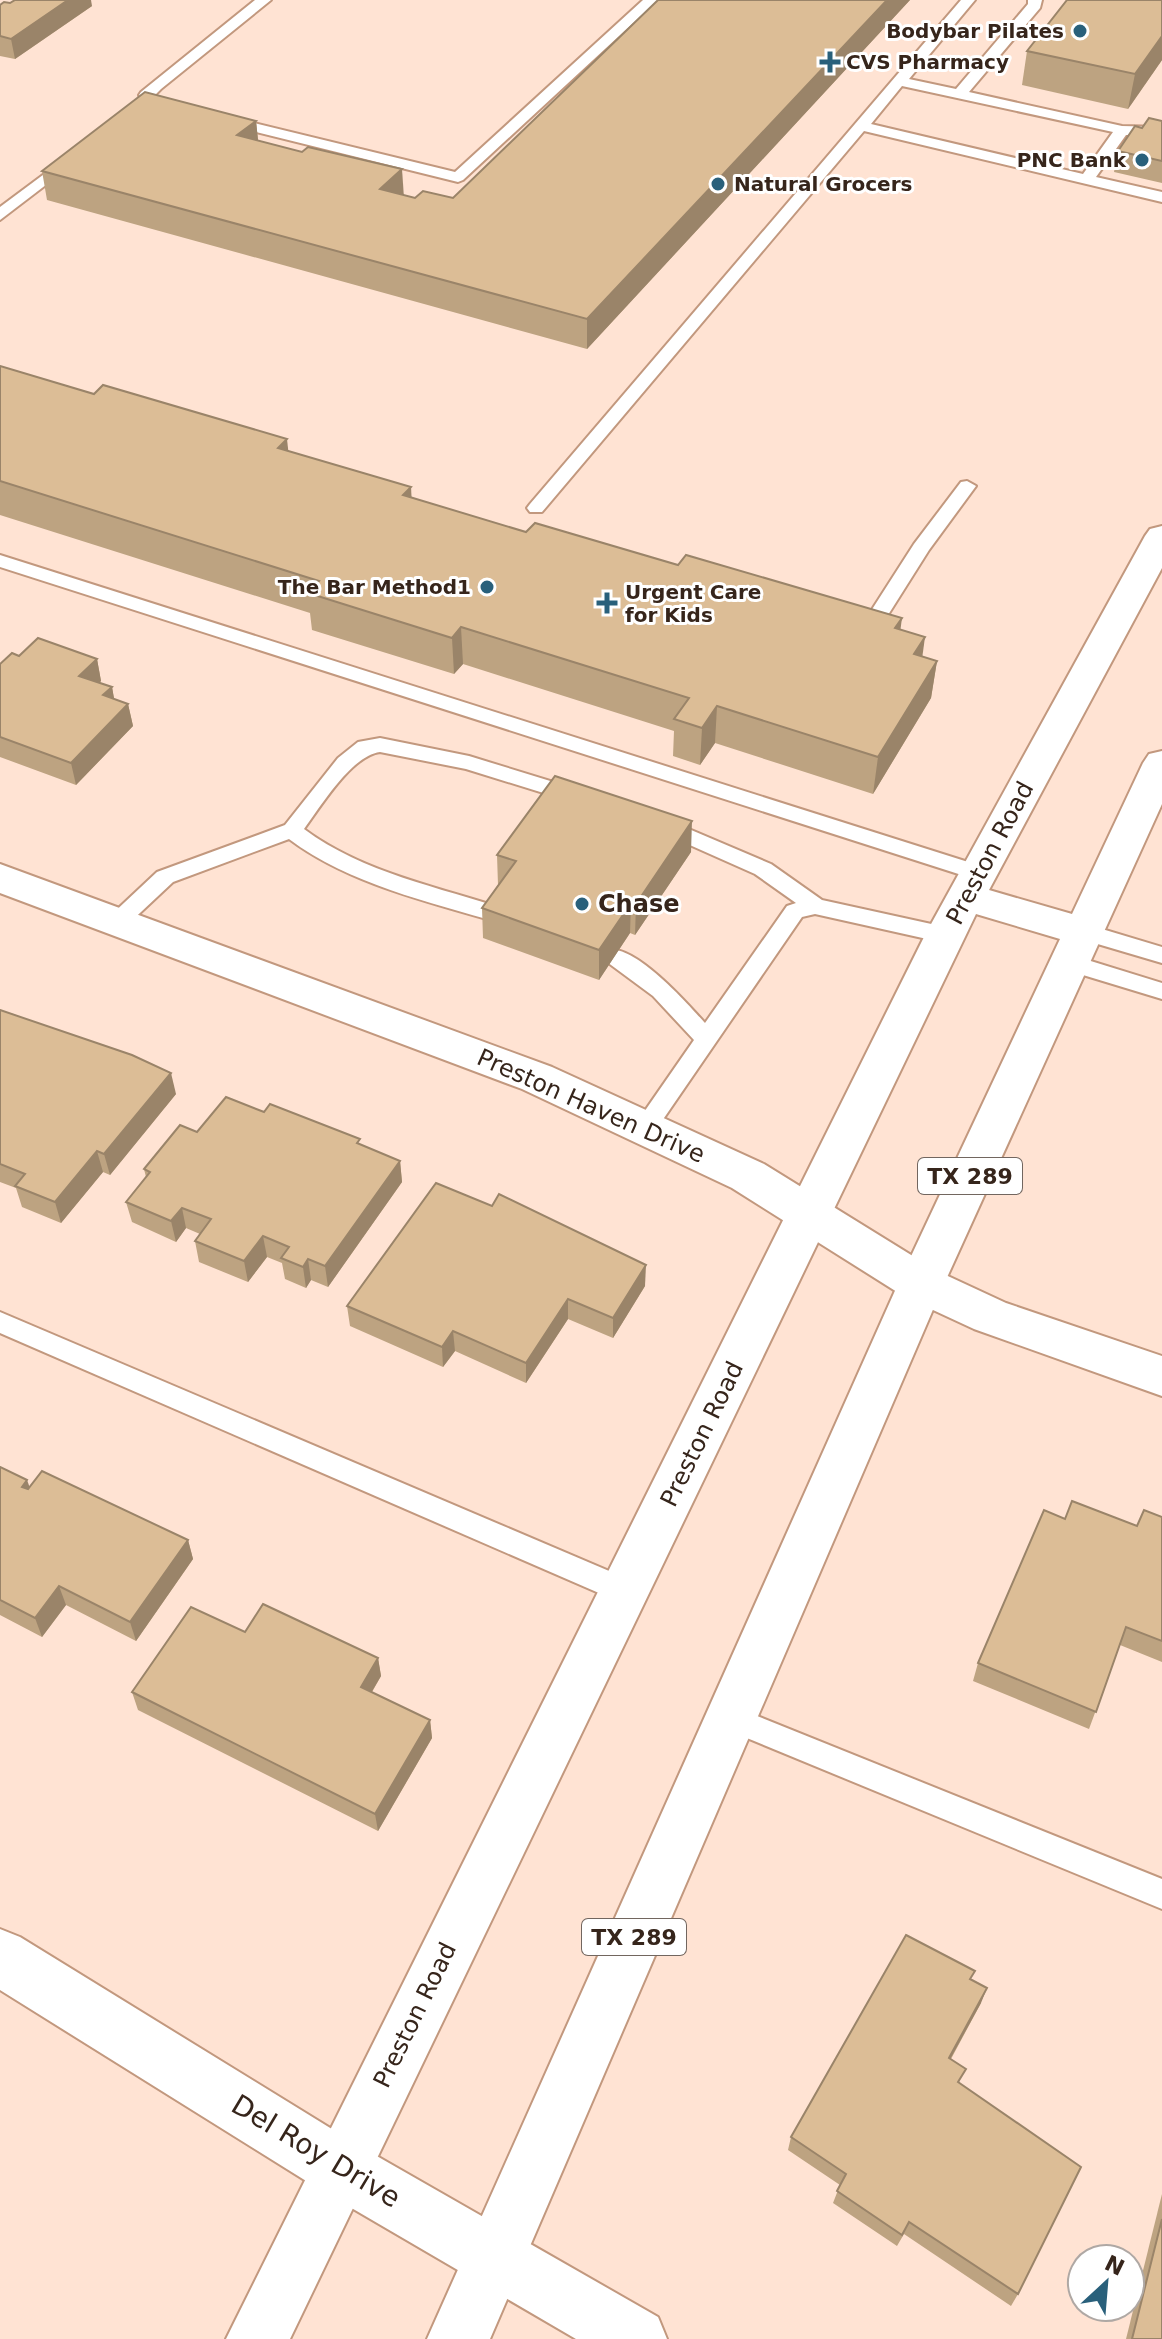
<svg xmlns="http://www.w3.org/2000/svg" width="1162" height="2339" font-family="'DejaVu Sans',sans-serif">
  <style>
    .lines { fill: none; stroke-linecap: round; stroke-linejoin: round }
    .service-casing { stroke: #c2987e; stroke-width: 4 }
    .minor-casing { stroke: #c2987e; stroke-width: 4 }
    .primary-casing { stroke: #c2987e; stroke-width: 4 }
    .service { fill: #fff; fill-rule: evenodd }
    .minor { fill: #fff; fill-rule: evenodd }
    .primary { fill: #fff; fill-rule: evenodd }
    .wall { fill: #bda381 }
    .shaded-wall { fill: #9a8469 }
    .building { fill: #dcbd96; stroke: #9a8469; stroke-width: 2 }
    .poi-dot { fill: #29607b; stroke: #fff; stroke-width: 3 }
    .labels { text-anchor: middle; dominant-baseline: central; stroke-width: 6; stroke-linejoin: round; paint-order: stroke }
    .far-poi-label { font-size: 20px; font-weight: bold; fill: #36251b; stroke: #fff; text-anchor: end }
    .shield { fill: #fff; stroke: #72665f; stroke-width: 2 }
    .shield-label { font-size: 22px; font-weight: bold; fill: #36251b }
    .street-label { font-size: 24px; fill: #36251b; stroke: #fff }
    .poi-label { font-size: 24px; font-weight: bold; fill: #36251b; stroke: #fff; text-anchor: start }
    .near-street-label { font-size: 28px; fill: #36251b; stroke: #fff }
  </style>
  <rect width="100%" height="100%" fill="#ffe3d3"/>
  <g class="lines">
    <defs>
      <g id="service">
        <polygon points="255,0 271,0 161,89 154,96 152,103 142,103 139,95 141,92"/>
        <polygon points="643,0 658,0 463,180 458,182 220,123 218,120 225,116 455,172"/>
        <path d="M961 0H975L909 79 956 89 1028 4V0H1042L1040 8 969 92 1122 126 1162 127V135H1126L1096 177 1162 192V202L864 131 542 512H530L527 508 530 504ZM902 86 1113 132 1083 174 871 124Z"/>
        <polygon points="67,157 75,162 72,165 0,220 0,207"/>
        <polygon points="967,481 976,486 929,550 888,615 874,615 871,611 914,544 961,482"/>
        <polygon points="0,555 987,868 990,873 987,878 971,878 0,567"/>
        <path d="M380 738 469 756 586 792 589 797 586 802 579 804 466 769 380 752C351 756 321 806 304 829 363 873 439 887 508 910L511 915 508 920 500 923C429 902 349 884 289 839L173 882 125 927H109L106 922 109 917 157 872 285 825 338 758 358 742Z"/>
        <path d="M663 818 771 864 822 900 945 927 953 929 956 935 953 941 945 943 815 914 802 917 653 1134 645 1137 637 1134 633 1128 694 1040 653 996 607 962 604 956 607 950C634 943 688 1004 705 1023L787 906 796 903 755 874 656 830 652 825 656 820Z"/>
        <polygon points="1082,923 1162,947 1162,963 1074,937 1071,931 1074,925"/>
        <polygon points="1068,954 1162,983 1162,999 1060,968 1057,962 1060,956"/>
        <polygon points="0,1312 635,1582 639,1591 635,1600 625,1603 615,1600 0,1333"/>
        <polygon points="730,1705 1162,1879 1162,1909 720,1727 716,1718 720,1709"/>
      </g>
      <g id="minor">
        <polygon points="0,864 552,1067 764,1164 937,1271 1006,1303 1162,1356 1162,1396 974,1329 905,1297 732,1188 522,1089 0,893"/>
        <polygon points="0,1929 20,1937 361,2147 658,2317 667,2339 576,2339 319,2189 0,1990"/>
      </g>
      <polygon id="primary" points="1162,526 1162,568 989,890 1072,914 1143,763 1149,754 1162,751 1162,804 944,1284 490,2339 427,2339 898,1284 1060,939 976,914 290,2339 226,2339 925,935 1145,536 1150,529"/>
    </defs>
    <use href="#service" class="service-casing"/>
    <use href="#minor" class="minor-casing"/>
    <use href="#primary" class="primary-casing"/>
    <use href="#service" class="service"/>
    <use href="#minor" class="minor"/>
    <use href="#primary" class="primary"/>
  </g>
  <g class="wall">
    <polygon points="658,0 910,0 587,349 47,200 42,171 256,121 258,140 404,195 415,198 453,198"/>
    <polygon points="1162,0 1162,60 1128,109 1022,85 1027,51"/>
    <polygon points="10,3 92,6 15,59 0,56 0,5"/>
    <polygon points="1162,121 1162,183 1114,172 1118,151 1142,128"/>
    <polygon points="0,366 411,487 411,498 526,532 900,630 922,657 937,661 931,698 873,794 715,743 700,765 673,756 674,731 463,664 454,674 312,630 310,613 0,515"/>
    <polygon points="19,656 97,659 101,681 99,683 112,687 114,699 128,704 133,726 76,785 0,757 0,664"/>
    <polygon points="691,852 635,935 630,933 599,980 483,938 482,908 498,885 497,855"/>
    <polygon points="0,1010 176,1094 110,1175 103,1172 61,1223 22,1207 16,1188 0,1182"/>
    <polygon points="264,1112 360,1145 400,1161 402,1182 328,1287 311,1280 306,1288 285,1279 282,1263 267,1257 248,1282 199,1262 195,1241 200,1234 186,1228 176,1242 132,1222 126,1202 146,1177 144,1169 197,1132"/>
    <polygon points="645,1286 613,1338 568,1319 526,1383 455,1351 443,1367 350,1326 347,1306"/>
    <polygon points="0,1467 30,1487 188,1540 193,1559 136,1641 66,1605 42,1637 0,1615"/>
    <polygon points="1162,1517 1162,1662 1120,1645 1089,1729 973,1681 978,1663 1065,1519 1137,1526"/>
    <polygon points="245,1632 378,1658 381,1676 372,1692 430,1720 432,1738 378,1831 138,1710 132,1692"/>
    <polygon points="971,1980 981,2003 951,2059 960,2083 1018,2294 1011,2306 904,2234 897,2246 833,2203 840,2185 788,2150 791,2137"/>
    <polygon points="1162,2194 1162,2339 1126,2339"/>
  </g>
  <g class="shaded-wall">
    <polygon points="68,0 91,0 92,6 15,59 11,39"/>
    <polygon points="887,0 910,0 587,349 587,319"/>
    <polygon points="1162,36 1162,60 1128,109 1135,74"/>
    <polygon points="256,121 259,149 237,135"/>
    <polygon points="402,169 404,198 380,189"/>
    <polygon points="287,439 291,476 278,448"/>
    <polygon points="411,487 413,523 403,495"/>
    <polygon points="902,618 897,655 895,628"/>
    <polygon points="461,627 463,664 454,674 452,638"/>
    <polygon points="925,637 920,674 914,654"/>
    <polygon points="97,659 101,681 84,698 79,676"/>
    <polygon points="937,661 931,698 873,794 878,757"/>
    <polygon points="112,687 116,709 103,695"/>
    <polygon points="128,704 133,726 76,785 71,763"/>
    <polygon points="717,706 715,743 700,765 702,728"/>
    <polygon points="692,821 691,852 635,935 636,904"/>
    <polygon points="631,903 630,933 599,980 599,950"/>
    <polygon points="171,1073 176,1094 110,1175 104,1154"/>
    <polygon points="97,1151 103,1172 61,1223 55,1202"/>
    <polygon points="400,1161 402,1182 328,1287 325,1266"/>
    <polygon points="182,1208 186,1228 176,1242 171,1221"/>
    <polygon points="263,1236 267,1257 248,1282 244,1261"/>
    <polygon points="308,1259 311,1280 306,1288 303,1267"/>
    <polygon points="646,1265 645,1286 613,1338 613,1318"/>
    <polygon points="568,1299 568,1319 526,1383 526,1363"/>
    <polygon points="453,1331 455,1351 443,1367 442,1347"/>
    <polygon points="27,1480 34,1499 22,1487"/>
    <polygon points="188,1540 193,1559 136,1641 130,1622"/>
    <polygon points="59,1586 66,1605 42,1637 35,1618"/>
    <polygon points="378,1658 381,1676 364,1705 361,1687"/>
    <polygon points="430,1720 432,1738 378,1831 375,1814"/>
    <polygon points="987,1988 981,2003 943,2072 949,2058"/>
  </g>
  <g class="building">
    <polygon points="15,0 68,0 11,39 0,36 0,5 4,2 10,3"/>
    <polygon points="658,0 887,0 587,319 42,171 145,92 256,121 237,135 302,152 308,147 402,169 380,189 415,198 423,191 453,198"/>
    <polygon points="1067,0 1162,0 1162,36 1135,74 1027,51"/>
    <polygon points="1149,118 1162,121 1162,161 1118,151 1135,126 1142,128"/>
    <polygon points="0,366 94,394 103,385 287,439 278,448 411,487 403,495 526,532 535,523 678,565 686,555 902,618 895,628 925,637 914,654 937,661 878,757 717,706 702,728 674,719 689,698 461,627 452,638 308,593 319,581 0,481"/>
    <polygon points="38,638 97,659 79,676 112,687 103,695 128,704 71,763 0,737 0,664 12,653 19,656"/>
    <polygon points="555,776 692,821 636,904 631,903 599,950 482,908 516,861 497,855"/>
    <polygon points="0,1010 132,1055 171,1073 104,1154 97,1151 55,1202 15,1186 25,1174 0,1164"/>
    <polygon points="226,1097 264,1112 270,1104 360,1139 357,1143 400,1161 325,1266 308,1259 303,1267 281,1258 289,1247 263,1236 244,1261 195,1241 211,1219 182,1208 171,1221 126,1202 150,1172 144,1169 180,1125 197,1132"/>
    <polygon points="436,1183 492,1206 499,1194 646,1265 613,1318 568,1299 526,1363 453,1331 442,1347 347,1306"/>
    <polygon points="0,1467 27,1480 22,1487 28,1489 42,1471 188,1540 130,1622 59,1586 35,1618 0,1600"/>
    <polygon points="1072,1501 1137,1526 1144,1510 1162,1517 1162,1641 1126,1627 1096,1712 978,1663 1044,1510 1065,1519"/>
    <polygon points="263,1604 378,1658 361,1687 430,1720 375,1814 132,1692 191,1607 245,1632"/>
    <polygon points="906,1935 975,1971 970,1979 987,1988 949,2058 966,2069 958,2082 1081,2167 1018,2294 909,2222 902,2235 837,2191 846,2174 791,2137"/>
    <polygon points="1162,2219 1162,2339 1132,2339"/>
  </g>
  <g class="poi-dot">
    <circle cx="1080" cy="31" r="8"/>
    <path d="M826 50h8v8h8v8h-8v8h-8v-8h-8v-8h8z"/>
    <circle cx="1142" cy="160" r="8"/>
    <circle cx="718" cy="184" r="8"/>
    <circle cx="487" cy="587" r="8"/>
    <path d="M603 591h8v8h8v8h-8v8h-8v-8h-8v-8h8z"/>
    <circle cx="582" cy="904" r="8"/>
  </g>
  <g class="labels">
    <g class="far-poi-label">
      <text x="1064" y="31">Bodybar Pilates</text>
      <text x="846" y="62" text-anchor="start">CVS Pharmacy</text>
      <text x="1126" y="160">PNC Bank</text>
      <text x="734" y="184" text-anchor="start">Natural Grocers</text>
      <text x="471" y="587">The Bar Method1</text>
      <text x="625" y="592" text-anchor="start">Urgent Care<tspan x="625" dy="23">for Kids</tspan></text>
    </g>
    <g class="shield">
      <rect x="918" y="1158" width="104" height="36" rx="6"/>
      <rect x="582" y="1919" width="104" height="36" rx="6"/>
    </g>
    <g class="shield-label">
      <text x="970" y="1176">TX 289</text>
      <text x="634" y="1937">TX 289</text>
    </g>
    <g class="street-label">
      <text transform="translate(990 853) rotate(-62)">Preston Road</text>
      <text transform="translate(591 1106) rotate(24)">Preston Haven Drive</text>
      <text transform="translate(702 1434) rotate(-64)">Preston Road</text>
      <text transform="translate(415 2015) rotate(-64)">Preston Road</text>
    </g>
    <g class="poi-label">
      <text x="598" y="904">Chase</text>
    </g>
    <g class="near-street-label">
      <text transform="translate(316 2151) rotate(31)">Del Roy Drive</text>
    </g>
  </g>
  <g transform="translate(1106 2283) rotate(26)"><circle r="38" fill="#ffffff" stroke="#afa8a4" stroke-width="2"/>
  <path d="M0-6L14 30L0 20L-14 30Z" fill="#29607b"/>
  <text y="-12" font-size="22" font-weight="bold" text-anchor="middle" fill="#36251b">N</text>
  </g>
</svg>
